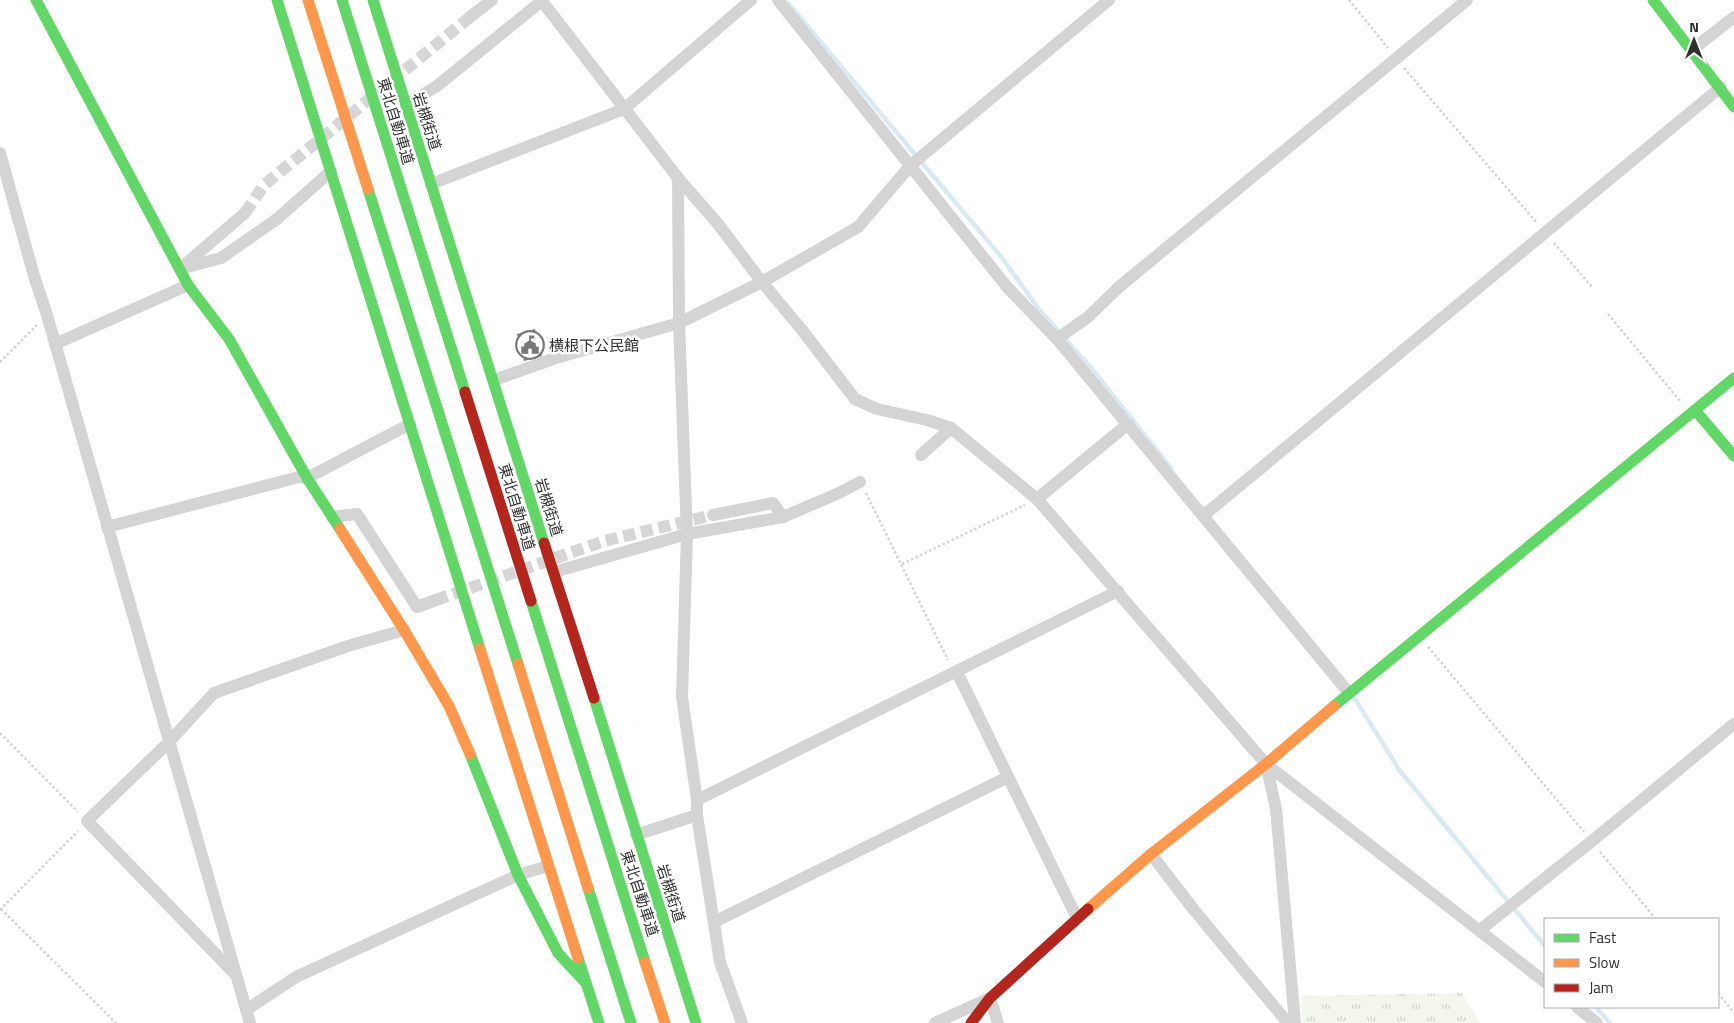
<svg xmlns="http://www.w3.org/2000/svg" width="1734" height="1023" font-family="'Titillium Web','Noto Sans JP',sans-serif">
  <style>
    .grass { fill: url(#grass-tufts) }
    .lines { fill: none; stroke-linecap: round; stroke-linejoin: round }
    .stream { stroke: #daeaf3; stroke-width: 4.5 }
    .building { fill: #7f7f7f }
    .street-tunnel { stroke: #d6d6d6; stroke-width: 12; stroke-dasharray: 12 6; stroke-linecap: butt }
    .path { stroke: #d4d4d4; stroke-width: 2.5; stroke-dasharray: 2.5 2.5; stroke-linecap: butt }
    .street { stroke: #d4d4d4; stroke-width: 12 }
    .fast { stroke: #63d668; stroke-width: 11 }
    .slow { stroke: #ff974d; stroke-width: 11 }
    .jam { stroke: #b3261e; stroke-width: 11 }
    .labels { text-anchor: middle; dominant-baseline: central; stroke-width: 5; stroke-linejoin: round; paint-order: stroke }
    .street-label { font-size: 15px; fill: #303030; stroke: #fff }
    .poi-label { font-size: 15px; fill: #303030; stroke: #fff; text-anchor: start }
  </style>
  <defs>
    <pattern id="grass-tufts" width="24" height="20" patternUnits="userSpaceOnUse" patternTransform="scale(1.25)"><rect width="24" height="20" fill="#f2f6ed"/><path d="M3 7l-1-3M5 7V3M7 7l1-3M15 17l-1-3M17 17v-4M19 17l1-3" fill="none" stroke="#d0d3cc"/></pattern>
  </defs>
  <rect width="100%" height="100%" fill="#fff"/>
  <polygon class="grass" points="1462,993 1480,1023 1302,1023 1301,996"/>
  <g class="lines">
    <g class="stream">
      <polyline points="788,3 1003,259 1038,308 1092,369 1171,468"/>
      <polyline points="1352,694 1400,771 1545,946"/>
      <polyline points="1596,1007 1610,1023"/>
    </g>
  </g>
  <polygon class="building" points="535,329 542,356 524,361 517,334"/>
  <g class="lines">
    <g class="street-tunnel">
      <polyline points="245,213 264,185 470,17"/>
      <polyline points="436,600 604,541 713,515"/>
    </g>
    <g class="path">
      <polyline points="1349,0 1388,48"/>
      <polyline points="1404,68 1537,223"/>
      <polyline points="1554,243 1592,287"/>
      <polyline points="1608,314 1680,401"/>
      <polyline points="0,362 37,325"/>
      <polyline points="866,493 948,660"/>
      <polyline points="902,564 1025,505"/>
      <polyline points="1428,647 1584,832"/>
      <polyline points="0,733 78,812"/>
      <polyline points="1600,852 1656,919"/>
      <polyline points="1,909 116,1023"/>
      <polyline points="0,910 78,831"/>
      <polyline points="1718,993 1734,1013"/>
    </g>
    <g class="street">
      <polyline points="778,0 1007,287 1057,339 1349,693"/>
      <polyline points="542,1 678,178 718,224 762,282 802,330 855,399 877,409 927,420 951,428 1037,499 1266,764 1545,982"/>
      <polyline points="470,17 492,0"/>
      <polyline points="1692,50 1734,17"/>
      <polyline points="406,105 437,86 543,0"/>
      <polyline points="0,153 34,276 47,315 250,1023"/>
      <polyline points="678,178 679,323 687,534 682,697 697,800 697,815 720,962 742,1023"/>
      <polyline points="431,184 624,109 751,0"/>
      <polyline points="182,267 245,213"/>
      <polyline points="180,269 221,258 277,219 331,171"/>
      <polyline points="1057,339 1088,317 1119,287 1467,0"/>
      <polyline points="55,344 188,285"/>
      <polyline points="494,380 556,358 679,323 762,282 858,227 911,165 1109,0"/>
      <polyline points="921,455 951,428"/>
      <polyline points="1037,499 1128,424"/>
      <polyline points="713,515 773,503 783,517"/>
      <polyline points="1203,516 1721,87"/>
      <polyline points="332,517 357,514 417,607 436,600"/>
      <polyline points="107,527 299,477 307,478 410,424"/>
      <polyline points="554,572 687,534 783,517 839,493 860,482"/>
      <polyline points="957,672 1077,918"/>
      <polyline points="1266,764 1276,809 1295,1023"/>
      <polyline points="697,800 1118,591"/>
      <polyline points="636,835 697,815"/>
      <polyline points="1151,854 1194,910 1288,1023"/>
      <polyline points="714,922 1008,777"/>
      <polyline points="1480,930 1592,841 1734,724"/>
      <polyline points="233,972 87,821 169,742 214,693 348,646 404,630"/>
      <polyline points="1577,1007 1597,1023"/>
      <polyline points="246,1010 296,977 518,875 548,866"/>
      <polyline points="935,1023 990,998 998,1023"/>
    </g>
    <g class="fast">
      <polyline points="36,0 188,285 229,339 307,478 340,529"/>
      <polyline points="277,0 480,649"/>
      <polyline points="342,0 465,392"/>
      <polyline points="373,0 544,543"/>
      <polyline points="1653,0 1734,107"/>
      <polyline points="368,189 518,664"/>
      <polyline points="1695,410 1734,456"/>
      <polyline points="531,601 645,962"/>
      <polyline points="594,698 696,1023"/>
      <polyline points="1334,706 1734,378"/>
      <polyline points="470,754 518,875 558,953 584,981"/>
      <polyline points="588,888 631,1023"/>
      <polyline points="578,958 599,1023"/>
    </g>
    <g class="slow">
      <polyline points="308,0 368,189"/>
      <polyline points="340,529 404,630 449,706 470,754"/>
      <polyline points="480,649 578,958"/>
      <polyline points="518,664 588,888"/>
      <polyline points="1088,909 1151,854 1266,764 1334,706"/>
      <polyline points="645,962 665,1023"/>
    </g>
    <g class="jam">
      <polyline points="465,392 531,601"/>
      <polyline points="544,543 594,698"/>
      <polyline points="971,1023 990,998 1088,909"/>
    </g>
  </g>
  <defs>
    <symbol id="civic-ring" viewBox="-11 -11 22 22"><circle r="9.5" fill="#fff" stroke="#787878" stroke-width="1.5"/><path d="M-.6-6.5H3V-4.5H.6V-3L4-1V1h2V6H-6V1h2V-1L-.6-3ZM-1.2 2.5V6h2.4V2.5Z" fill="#787878"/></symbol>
  </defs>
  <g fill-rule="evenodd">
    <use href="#civic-ring" x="514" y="329" width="32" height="32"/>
  </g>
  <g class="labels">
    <g class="street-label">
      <text transform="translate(396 121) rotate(73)">東北自動車道</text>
      <text transform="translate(427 121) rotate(72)">岩槻街道</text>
      <text transform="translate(517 507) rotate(73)">東北自動車道</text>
      <text transform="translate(549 507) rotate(73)">岩槻街道</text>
      <text transform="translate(640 893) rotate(72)">東北自動車道</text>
      <text transform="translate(671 893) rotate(72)">岩槻街道</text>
    </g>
    <g class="poi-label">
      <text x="549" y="345">横根下公民館</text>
    </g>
  </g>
  <rect x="1544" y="918" width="175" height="90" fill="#ffffff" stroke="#acacac"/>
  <rect x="1554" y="934" width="25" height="8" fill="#63d668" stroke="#acacac"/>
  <text x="1589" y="943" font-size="15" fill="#303030">Fast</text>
  <rect x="1554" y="959" width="25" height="8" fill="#ff974d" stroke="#acacac"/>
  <text x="1589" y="968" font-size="15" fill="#303030">Slow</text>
  <rect x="1554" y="984" width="25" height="8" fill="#b3261e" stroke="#acacac"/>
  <text x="1589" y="993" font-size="15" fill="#303030">Jam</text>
  <g transform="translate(1694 40)" stroke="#ffffff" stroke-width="4" paint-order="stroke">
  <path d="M0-4L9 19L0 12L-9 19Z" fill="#303030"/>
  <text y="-8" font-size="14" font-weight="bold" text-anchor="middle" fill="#303030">N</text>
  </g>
</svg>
